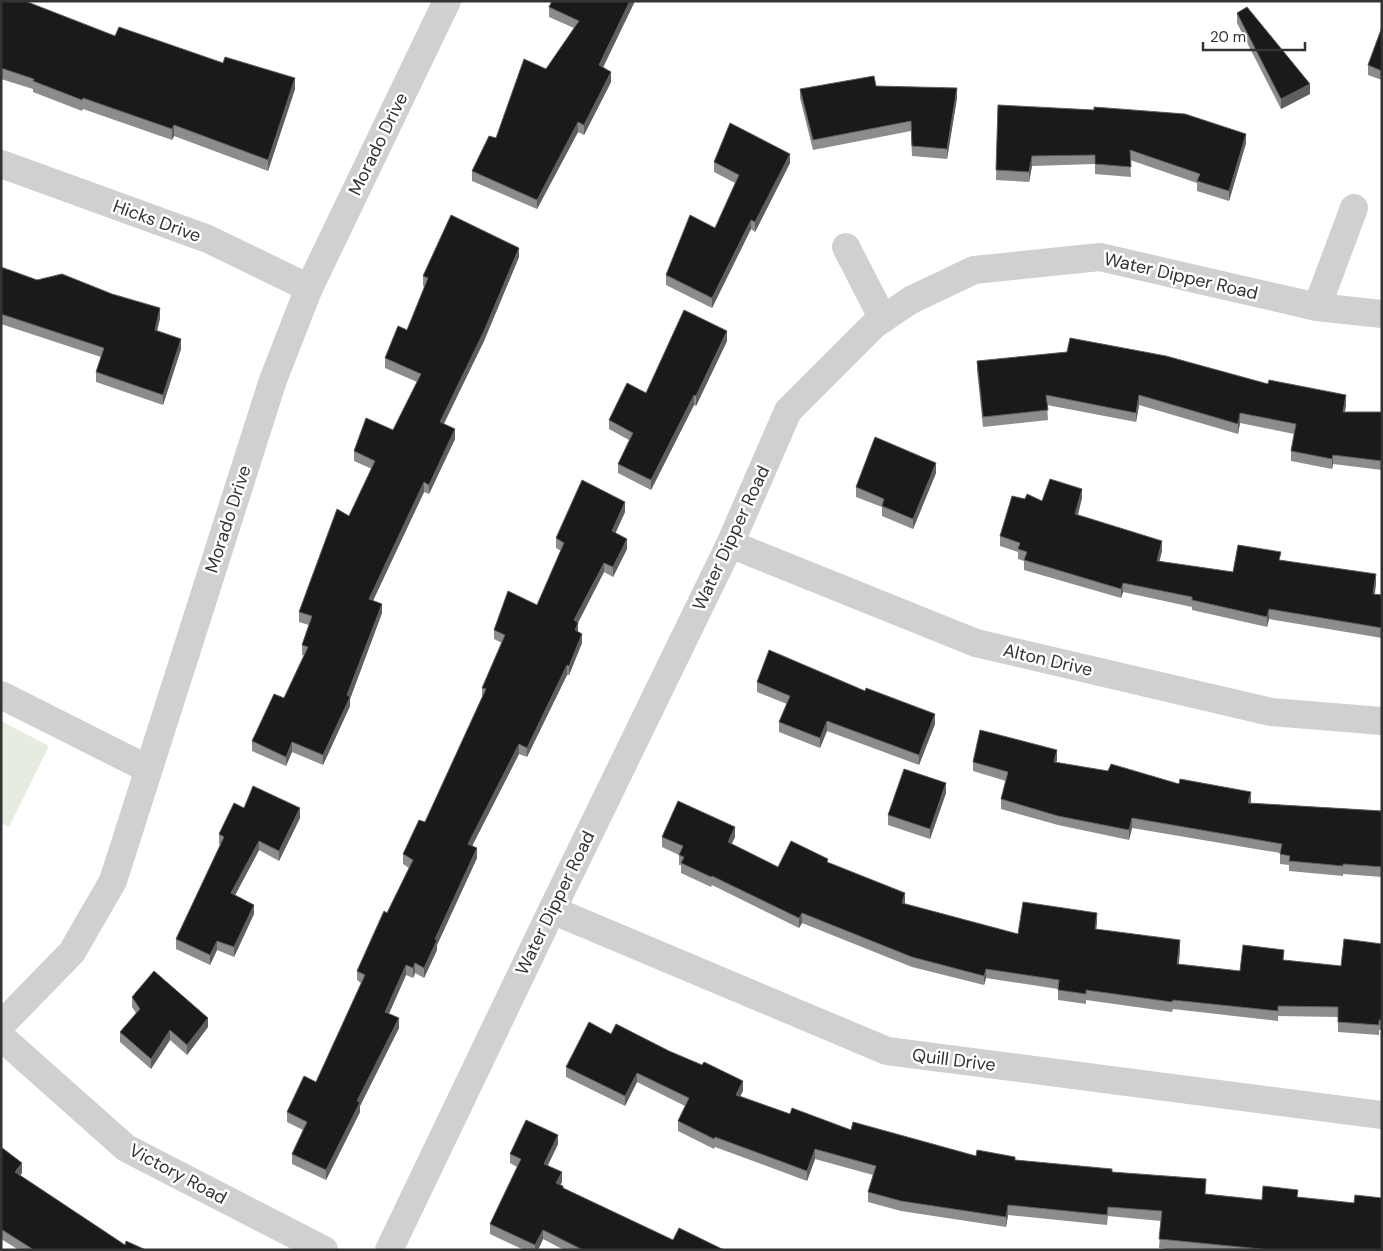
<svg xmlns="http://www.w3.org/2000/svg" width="1383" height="1251" font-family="'DM Sans',sans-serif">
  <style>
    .green { fill: #e6ecdf }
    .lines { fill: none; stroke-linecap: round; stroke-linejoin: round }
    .minor { stroke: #d0d0d0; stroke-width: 28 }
    .wall { fill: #8c8c8c }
    .shaded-wall { fill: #5f5f5f }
    .building { fill: #1a1a1a; stroke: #5f5f5f }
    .labels { text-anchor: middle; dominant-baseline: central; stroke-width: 5; stroke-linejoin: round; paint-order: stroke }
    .street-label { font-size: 18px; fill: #333; stroke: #fff }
  </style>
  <rect width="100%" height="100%" fill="#fff"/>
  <polygon class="green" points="1,721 49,746 9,827 1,823"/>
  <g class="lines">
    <g class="minor">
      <polyline points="1,164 208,239 309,288"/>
      <polyline points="846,247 883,319"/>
      <polyline points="1317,307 1354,208"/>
      <polyline points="730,544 976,643 1271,712 1382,721"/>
      <polyline points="1,695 148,769"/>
      <polyline points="552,910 887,1051 1382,1115"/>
      <polyline points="1,1025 72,952 113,881 273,380 309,288 447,1"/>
      <polyline points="1,1037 126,1148 324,1250"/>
      <polyline points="389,1250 552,910 730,544 788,411 874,325 911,300 974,270 1100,257 1317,307 1382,314"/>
    </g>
  </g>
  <g class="wall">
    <polygon points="1,1 115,36 295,89 268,171 174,136 172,140 83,109 82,111 33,92 33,89 1,79"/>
    <polygon points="635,1 603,68 611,82 584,135 578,132 537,209 472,181 472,171 546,69 574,28 549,17 549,7"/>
    <polygon points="1237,13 1310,94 1281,109 1237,23"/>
    <polygon points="1382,27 1382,80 1368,75 1368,65"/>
    <polygon points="876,86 957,98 947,159 912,156 911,131 813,150 800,98 800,89"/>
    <polygon points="998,105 1246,143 1229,201 1197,191 1197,183 1130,160 1131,177 1095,174 1095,164 1032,166 1029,182 996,180"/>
    <polygon points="714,162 790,163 755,232 751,229 712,308 666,285 666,275 715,228 735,183 714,172"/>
    <polygon points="519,257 484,341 444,424 455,439 429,494 424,492 373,601 382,613 350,699 350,706 323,765 292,752 286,766 252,751 252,741 284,698 304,655 302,655 302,645 309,625 299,622 299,612 349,516 372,469 354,461 354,451 393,430 417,382 385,368 385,358 407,330 425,287 423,286 423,276"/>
    <polygon points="1,267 37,280 160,318 157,331 181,349 163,405 96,382 96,372 101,357 1,324"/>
    <polygon points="727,341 696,406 694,405 651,490 618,473 618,464 629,440 609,429 609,420 646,393"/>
    <polygon points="977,361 1346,405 1345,412 1382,412 1382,470 1333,464 1332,469 1291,461 1291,451 1294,434 1240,423 1238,434 1139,405 1136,422 1047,405 1048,420 983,427 977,370"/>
    <polygon points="936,473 913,529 882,516 882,507 856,497 856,487"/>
    <polygon points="1082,498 1078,515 1162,551 1159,561 1233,572 1281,560 1376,583 1375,594 1382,595 1382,638 1269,619 1267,627 1192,610 1192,607 1123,592 1121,598 1024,570 1024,561 1018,559 1018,552 1000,546 1000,536 1025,499 1042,501"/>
    <polygon points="625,512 615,533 627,549 613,577 604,572 578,623 578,632 582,643 569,675 567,675 527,757 519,754 472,846 477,858 437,945 437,950 424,978 415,973 413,978 406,975 389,1014 399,1028 360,1106 360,1112 326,1180 292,1164 292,1154 303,1130 287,1122 287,1112 316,1082 361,983 357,980 357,971 387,913 409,868 403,864 403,854 425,822 482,697 482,688 502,643 494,639 494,630 537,605 561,551 556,548 556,538"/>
    <polygon points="757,682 935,724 919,765 827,731 820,748 779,732 779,722 787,704 757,692"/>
    <polygon points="1057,760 1056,762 1179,784 1251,801 1250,803 1382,811 1382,877 1343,874 1343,876 1289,871 1289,865 1280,864 1280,853 1132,828 1129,840 1058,825 1001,809 1001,799 1006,781 973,771 973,762"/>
    <polygon points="946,793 930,839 888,825 888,815"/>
    <polygon points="244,808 300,818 279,861 259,850 235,895 254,914 234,957 217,950 210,965 176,949 176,939 221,845 219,844 219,834"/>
    <polygon points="662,837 735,837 731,844 778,867 828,863 905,903 905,904 1018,934 1097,922 1096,930 1180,950 1179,964 1240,971 1284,960 1341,966 1382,944 1382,1030 1379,1030 1379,1035 1338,1032 1338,1017 1278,1016 1278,1021 1173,1009 1172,1012 1086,1000 1086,1004 1058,1000 1058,989 986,978 984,985 912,967 802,923 799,928 712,885 711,887 681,873 681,865 679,865 679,855 662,847"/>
    <polygon points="132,997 208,1027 187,1055 170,1040 151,1069 120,1042 120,1032 136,1013 132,1007"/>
    <polygon points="611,1034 743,1091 740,1096 790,1114 851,1130 976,1156 1015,1160 1112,1172 1206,1194 1262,1200 1298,1197 1382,1250 1173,1250 1159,1248 1161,1221 1108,1216 1107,1225 1008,1215 1006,1227 901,1211 868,1202 868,1192 873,1175 815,1159 807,1181 715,1147 714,1149 678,1131 678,1121 685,1106 637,1082 625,1106 566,1077 566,1067"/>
    <polygon points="558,1144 548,1165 562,1182 560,1185 563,1188 673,1240 724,1250 564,1250 543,1239 538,1250 524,1250 490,1234 490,1224 517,1167 510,1163 510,1154"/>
    <polygon points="1,1147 22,1173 20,1175 125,1245 146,1250 19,1250 1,1239"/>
  </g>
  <g class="shaded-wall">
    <polygon points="630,1 635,1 599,75 599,65"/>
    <polygon points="611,72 611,82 584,135 584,125"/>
    <polygon points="295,78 295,89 268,171 268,160"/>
    <polygon points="1310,84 1310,94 1281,109 1281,99"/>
    <polygon points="957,88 957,98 947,159 947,149"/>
    <polygon points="578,122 578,132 537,209 537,200"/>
    <polygon points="174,125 174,136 172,140 172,129"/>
    <polygon points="1246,134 1246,143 1229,201 1229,191"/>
    <polygon points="790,154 790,163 755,232 755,222"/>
    <polygon points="1032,156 1032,166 1029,182 1029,172"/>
    <polygon points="751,220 751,229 712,308 712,298"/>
    <polygon points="519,248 519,257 484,341 440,431 440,422"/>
    <polygon points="160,308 160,318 155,340 155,330"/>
    <polygon points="727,331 727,341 696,406 696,396"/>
    <polygon points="181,339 181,349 163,405 163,395"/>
    <polygon points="694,395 694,405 651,490 651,480"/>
    <polygon points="1139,395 1139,405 1136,422 1136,413"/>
    <polygon points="1346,395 1346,405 1343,421 1343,412"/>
    <polygon points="1240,413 1240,423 1238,434 1238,424"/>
    <polygon points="455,429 455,439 429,494 429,485"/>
    <polygon points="1333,455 1333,464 1332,469 1332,459"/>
    <polygon points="936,463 936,473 913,529 913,519"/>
    <polygon points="424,482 424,492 369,609 369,599"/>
    <polygon points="1082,489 1082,498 1075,524 1075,514"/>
    <polygon points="625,502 625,512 612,541 612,531"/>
    <polygon points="627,539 627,549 613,577 613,567"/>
    <polygon points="1162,541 1162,551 1157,571 1157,561"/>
    <polygon points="604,563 604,572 574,630 574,620"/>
    <polygon points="1376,574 1376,583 1373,604 1373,594"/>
    <polygon points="1123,583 1123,592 1121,598 1121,589"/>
    <polygon points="382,604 382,613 350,699 350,706 323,765 323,755 347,695"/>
    <polygon points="1269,609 1269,619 1267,627 1267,617"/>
    <polygon points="578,623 578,633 575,630"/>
    <polygon points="582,634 582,643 569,675 569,666"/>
    <polygon points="567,665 567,675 527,757 527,748"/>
    <polygon points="935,714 935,724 919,765 919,755"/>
    <polygon points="827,721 827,731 820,748 820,738"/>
    <polygon points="292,742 292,752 286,766 286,757"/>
    <polygon points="519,744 519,754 468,854 468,844"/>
    <polygon points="1057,750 1057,760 1054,772 1054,762"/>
    <polygon points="946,783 946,793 930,839 930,829"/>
    <polygon points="1251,792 1251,801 1248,813 1248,803"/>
    <polygon points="300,808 300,818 279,861 279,851"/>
    <polygon points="1132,818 1132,828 1129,840 1129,830"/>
    <polygon points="735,827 735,837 728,852 728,842"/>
    <polygon points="259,841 259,850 231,903 231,893"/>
    <polygon points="477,848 477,858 437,945 437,950 424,978 424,968 435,939"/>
    <polygon points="905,893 905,903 902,912 902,903"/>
    <polygon points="254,905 254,914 234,957 234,947"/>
    <polygon points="802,913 802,923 799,928 799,918"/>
    <polygon points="1097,913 1097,922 1095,939 1095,929"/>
    <polygon points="1180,940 1180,950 1177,974 1177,964"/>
    <polygon points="217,941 217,950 210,965 210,955"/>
    <polygon points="415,963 415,973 413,978 413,968"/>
    <polygon points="406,965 406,975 385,1022 385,1012"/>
    <polygon points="986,969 986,978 984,985 984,976"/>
    <polygon points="208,1018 208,1027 187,1055 187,1045"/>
    <polygon points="399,1018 399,1028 360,1106 360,1112 326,1180 326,1170 357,1101"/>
    <polygon points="170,1030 170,1040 151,1069 151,1059"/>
    <polygon points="637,1073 637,1082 625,1106 625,1096"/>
    <polygon points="743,1081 743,1091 736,1104 736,1095"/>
    <polygon points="558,1135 558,1144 544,1173 544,1164"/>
    <polygon points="815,1149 815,1159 807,1181 807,1171"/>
    <polygon points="22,1163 22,1173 15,1182 15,1172"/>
    <polygon points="562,1172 562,1182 556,1193 556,1183"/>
    <polygon points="1008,1205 1008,1215 1006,1227 1006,1217"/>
    <polygon points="543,1230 543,1239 538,1250 535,1250 535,1245"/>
  </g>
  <g class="building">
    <polygon points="1,1 25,1 115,36 119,27 223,63 225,57 295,78 268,160 174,125 172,129 83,98 82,100 33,81 34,79 1,68"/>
    <polygon points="552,1 630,1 599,65 611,72 584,125 578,122 537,200 472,171 489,136 496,138 524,59 546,69 579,21 549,7"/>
    <polygon points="1247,7 1310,84 1281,99 1237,13"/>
    <polygon points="1382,27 1382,71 1368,65"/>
    <polygon points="874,76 876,86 957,88 947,149 912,146 911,121 813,140 800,89"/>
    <polygon points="998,105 1094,110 1094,107 1185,114 1246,134 1229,191 1197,181 1200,174 1130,150 1131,167 1095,164 1095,155 1032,156 1029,172 996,170"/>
    <polygon points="730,123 790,154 755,222 751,220 712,298 666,275 690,215 715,228 739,175 714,162"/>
    <polygon points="451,215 519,248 484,331 440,422 455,429 429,485 424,482 369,599 382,604 347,695 350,697 323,755 292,742 286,757 252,741 274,694 284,698 308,647 302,645 312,616 299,612 337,509 349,516 375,461 354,451 366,418 393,430 421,374 385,358 398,326 407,330 428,278 423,276"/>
    <polygon points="1,267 37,280 62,274 112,294 160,308 155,330 181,339 163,395 96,372 104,348 1,314"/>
    <polygon points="684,310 727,331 696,396 694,395 651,480 618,464 633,433 609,420 627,383 646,393"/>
    <polygon points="1070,338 1166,356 1268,384 1269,380 1346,395 1343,412 1382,412 1382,461 1333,455 1332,459 1291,451 1296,424 1240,413 1238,424 1139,395 1136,413 1046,395 1048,410 983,417 977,361 1067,352"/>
    <polygon points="875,437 936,463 913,519 882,506 884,499 856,487"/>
    <polygon points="1050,479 1082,489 1075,514 1162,541 1157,561 1233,572 1238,545 1281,552 1279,560 1376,574 1373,594 1382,595 1382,628 1269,609 1267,617 1192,600 1192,597 1123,583 1121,589 1024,560 1027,552 1018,549 1020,543 1000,536 1012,496 1025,499 1027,494 1042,501"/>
    <polygon points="582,480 625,502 612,531 627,539 613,567 604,563 574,620 578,623 575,630 582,634 569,666 567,665 527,748 519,744 468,844 477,848 435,939 437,940 424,968 415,963 413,968 406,965 385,1012 399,1018 357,1101 360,1102 326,1170 292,1154 307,1122 287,1112 304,1076 316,1082 365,975 357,971 384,911 387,913 413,860 403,854 419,820 425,822 486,689 482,688 505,635 494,630 508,591 537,605 564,543 556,538"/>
    <polygon points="769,650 865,691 866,688 935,714 919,755 827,721 820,738 779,722 790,696 757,682"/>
    <polygon points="980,730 1057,750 1054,762 1108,771 1111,764 1179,784 1180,779 1251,792 1248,803 1382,811 1382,867 1343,864 1343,866 1289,861 1290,856 1280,854 1282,844 1132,818 1129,830 1058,816 1001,799 1008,772 973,762"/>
    <polygon points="904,769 946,783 930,829 888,815"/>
    <polygon points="253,786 300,808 279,851 259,841 231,893 254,905 234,947 217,941 210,955 176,939 224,837 219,834 234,803 244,808"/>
    <polygon points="678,801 735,827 728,842 778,867 791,841 828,859 827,862 905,893 902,903 1018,934 1023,902 1097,913 1095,929 1180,940 1177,964 1240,971 1243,945 1284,950 1283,960 1341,966 1344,939 1382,944 1382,1020 1379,1020 1379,1025 1338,1022 1338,1007 1278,1006 1278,1011 1173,1000 1172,1002 1086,990 1086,994 1058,990 1059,980 986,969 984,976 912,957 802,913 799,918 712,876 711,877 681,863 684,857 679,855 683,846 662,837"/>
    <polygon points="154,971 208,1018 187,1045 170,1030 151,1059 120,1032 140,1009 132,997"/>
    <polygon points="589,1022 611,1034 616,1024 669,1051 702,1065 704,1062 743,1081 736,1095 790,1114 792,1108 851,1130 853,1122 976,1156 977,1150 1015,1157 1015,1160 1112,1169 1112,1172 1206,1179 1205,1194 1262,1200 1263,1186 1298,1190 1297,1197 1354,1203 1355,1195 1382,1198 1382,1250 1271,1250 1159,1239 1162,1211 1108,1207 1107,1215 1008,1205 1006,1217 901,1201 868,1192 876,1166 815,1149 807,1171 715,1137 714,1139 678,1121 689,1098 637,1073 625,1096 566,1067"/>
    <polygon points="526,1120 558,1135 544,1164 562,1172 556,1183 563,1186 563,1188 673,1240 679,1228 724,1250 583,1250 543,1230 535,1245 490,1224 521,1159 510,1154"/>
    <polygon points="1,1147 22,1163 15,1172 125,1245 126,1241 146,1250 34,1250 1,1229"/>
  </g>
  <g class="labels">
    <g class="street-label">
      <text transform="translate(378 144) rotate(-64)">Morado Drive</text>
      <text transform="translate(157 221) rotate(20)">Hicks Drive</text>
      <text transform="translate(1181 276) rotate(13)">Water Dipper Road</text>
      <text transform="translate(228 519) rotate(-72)">Morado Drive</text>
      <text transform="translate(731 538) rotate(-65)">Water Dipper Road</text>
      <text transform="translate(1048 660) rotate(13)">Alton Drive</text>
      <text transform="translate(555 903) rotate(-64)">Water Dipper Road</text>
      <text transform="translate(954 1060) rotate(7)">Quill Drive</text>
      <text transform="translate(178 1174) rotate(28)">Victory Road</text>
    </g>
  </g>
  <rect width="1383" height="1251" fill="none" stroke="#333333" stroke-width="5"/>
  <path d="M1203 42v8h102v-8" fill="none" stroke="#333333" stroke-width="2.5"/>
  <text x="1210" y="42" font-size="15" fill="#333333" stroke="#ffffff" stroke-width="4" paint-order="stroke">20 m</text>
</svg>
